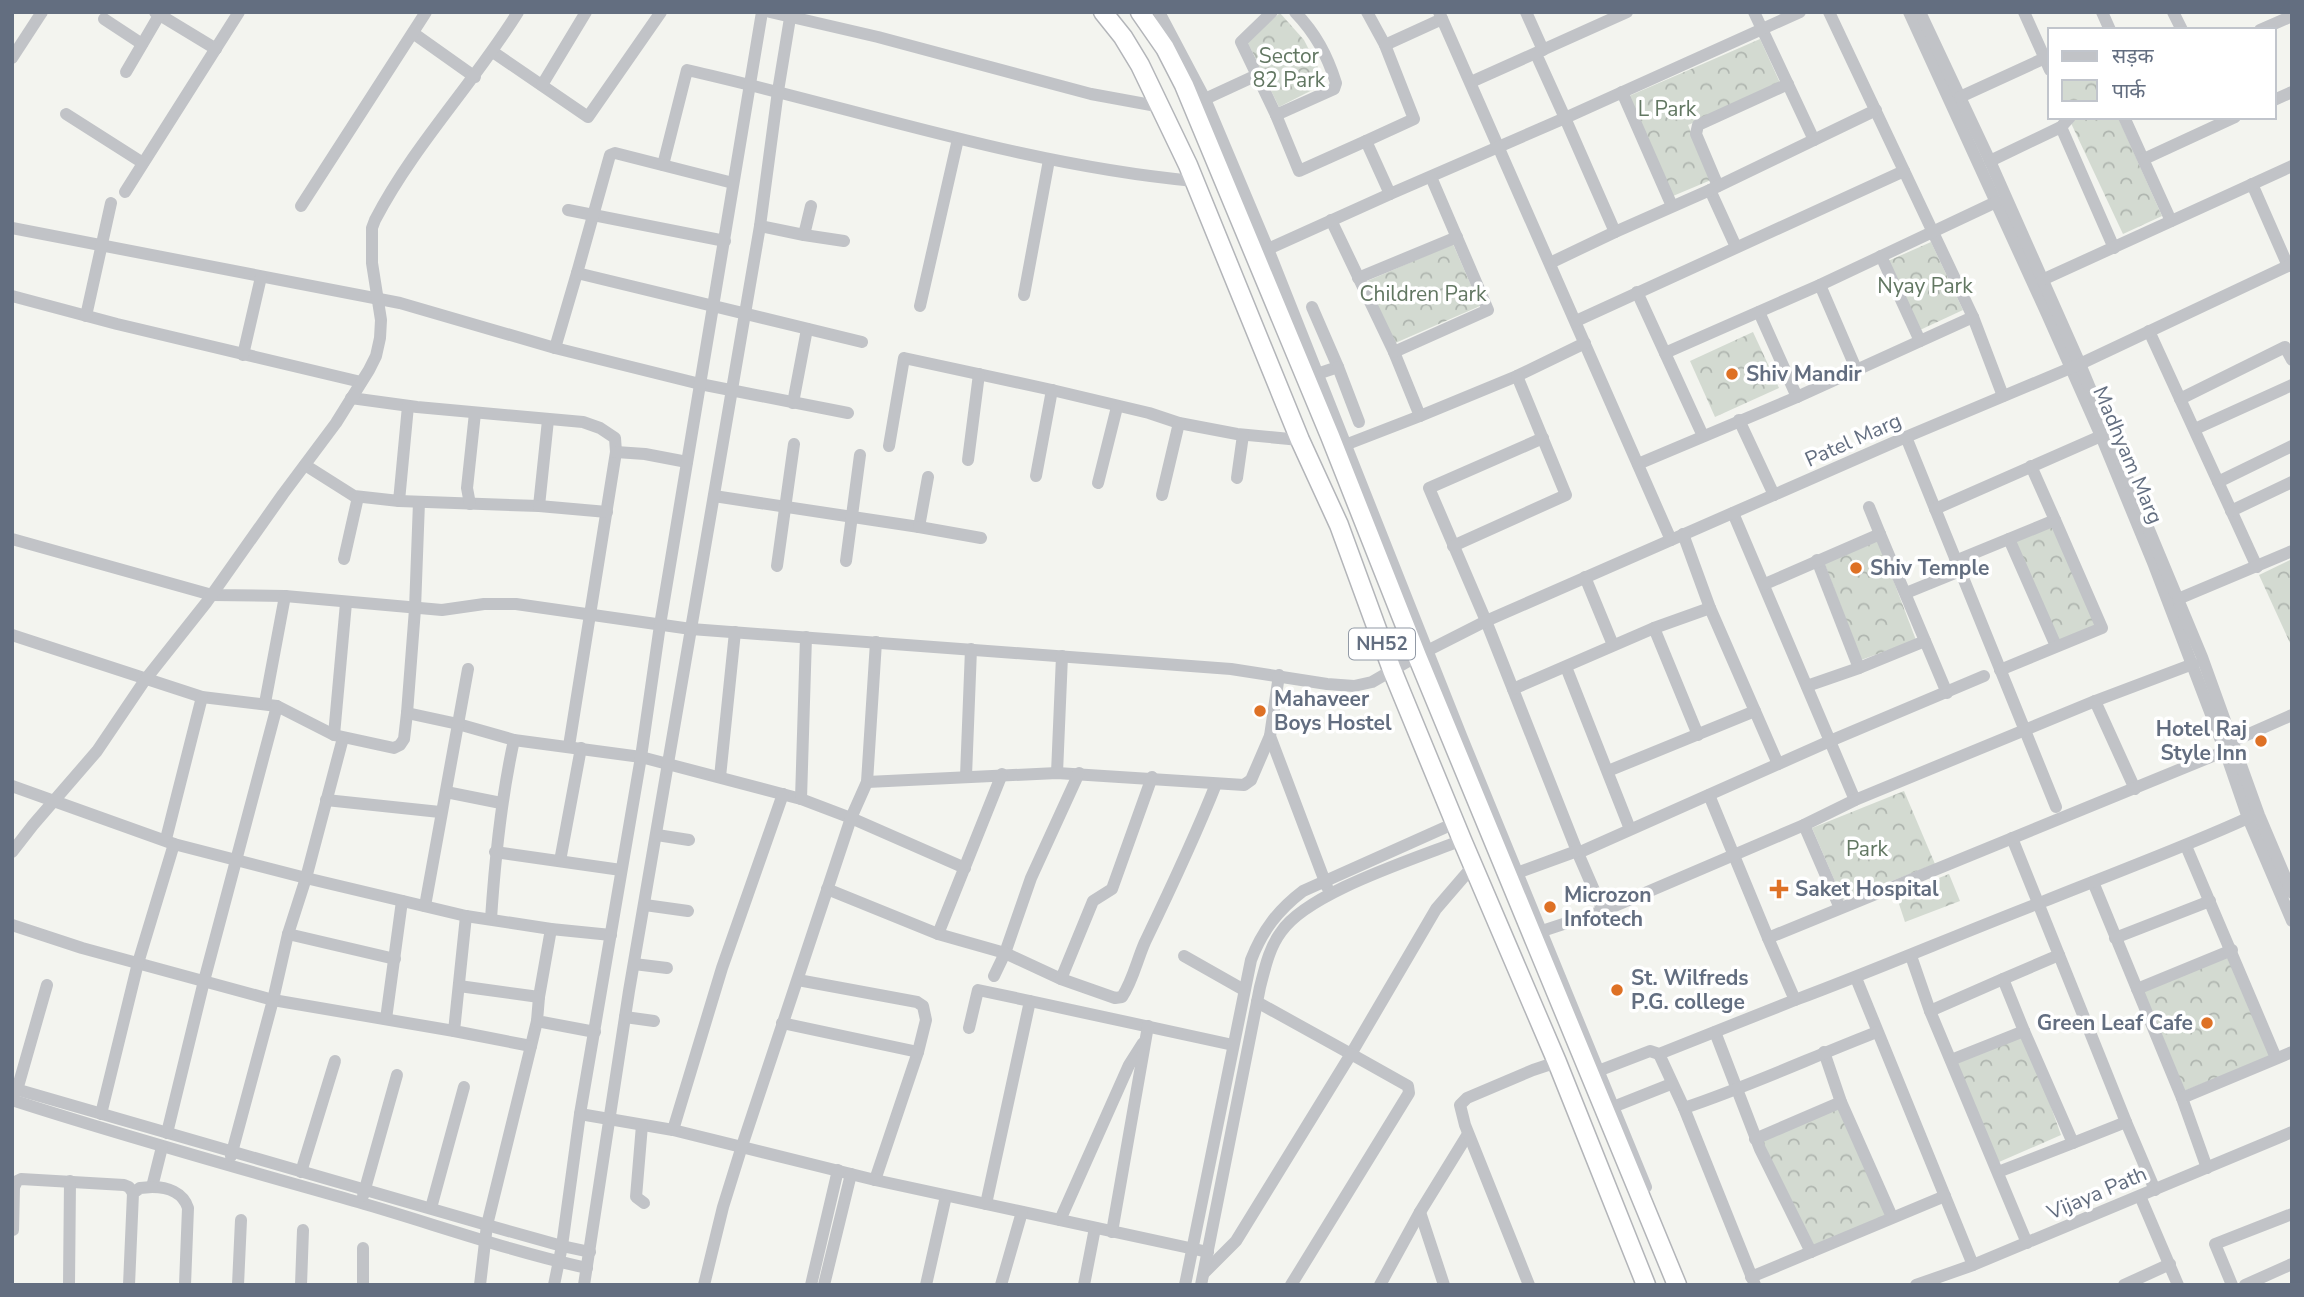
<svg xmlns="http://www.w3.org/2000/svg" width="2304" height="1297" font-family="'Nunito Sans','Noto Sans Devanagari',sans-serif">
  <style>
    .park { fill: url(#park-crowns) }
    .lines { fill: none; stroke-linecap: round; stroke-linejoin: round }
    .highway-casing { stroke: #b3b5b9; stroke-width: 21 }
    .minor { stroke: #c1c3c7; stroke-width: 12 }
    .highway { stroke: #fff; stroke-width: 18 }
    .poi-dot { fill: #de7125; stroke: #fff; stroke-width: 2.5 }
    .labels { text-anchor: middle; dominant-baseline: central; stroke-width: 7; stroke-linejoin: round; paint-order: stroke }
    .shield { fill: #fff; stroke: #929aa6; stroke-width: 2 }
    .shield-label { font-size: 19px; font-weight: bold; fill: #636e80 }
    .park-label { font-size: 21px; fill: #627762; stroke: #fff }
    .poi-label { font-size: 21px; font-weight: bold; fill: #636e80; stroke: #fff; text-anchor: start }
    .street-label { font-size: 21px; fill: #636e80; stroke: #fff }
  </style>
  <defs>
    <pattern id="park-crowns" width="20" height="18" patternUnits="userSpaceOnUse" patternTransform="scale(1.75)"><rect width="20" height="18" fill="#d3dad1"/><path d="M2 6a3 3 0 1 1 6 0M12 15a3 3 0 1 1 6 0" fill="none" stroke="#afb5af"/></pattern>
  </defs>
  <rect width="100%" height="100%" fill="#f3f4ef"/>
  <g class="park">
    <polygon points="1280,13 1304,40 1326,83 1279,107 1247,41"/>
    <polygon points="1760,39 1781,85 1688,125 1711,180 1673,196 1629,96"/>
    <polygon points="2077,117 2118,117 2162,216 2123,234 2070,121"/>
    <polygon points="1931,242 1963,310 1920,330 1888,261"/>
    <polygon points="1453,244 1480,306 1393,344 1365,282"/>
    <polygon points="1753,332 1779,388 1715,417 1690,361"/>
    <polygon points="2055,520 2102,628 2056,646 2009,539"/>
    <polygon points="1878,540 1916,640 1861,660 1824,562"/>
    <polygon points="2292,559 2292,642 2290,643 2259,575"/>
    <polygon points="1904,791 1935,864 1843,900 1812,828"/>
    <polygon points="1949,874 1960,901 1905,922 1896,895"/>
    <polygon points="2231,956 2270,1056 2184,1091 2142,991"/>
    <polygon points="2024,1031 2061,1135 1999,1162 1954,1062"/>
    <polygon points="1841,1102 1892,1217 1811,1252 1755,1139"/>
  </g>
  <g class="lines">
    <defs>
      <g id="highway">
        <polyline points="1103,12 1123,37 1140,65 1188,165 1300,440 1339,525 1392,670 1462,840 1557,1062 1646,1285"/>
        <polyline points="1140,12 1165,48 1184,85 1330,436 1417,656 1677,1285"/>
      </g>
    </defs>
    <use href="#highway" class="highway-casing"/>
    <g class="minor">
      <polyline points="155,12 216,49"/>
      <polyline points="770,12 878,37 1091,94 1162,107"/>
      <polyline points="1159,12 1205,99 1268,249 1462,738 1646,1187"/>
      <polyline points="1272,12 1241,42 1276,115 1299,171 1366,141"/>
      <polyline points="1367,12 1385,45 1442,19"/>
      <polyline points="1439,12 1671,540"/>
      <polyline points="1526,12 1543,50"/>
      <polyline points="1754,12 1814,140"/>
      <polyline points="1829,12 1973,317 2003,396"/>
      <polyline points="1909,12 2047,314 2101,436 2154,565 2225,751 2248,818 2292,921"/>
      <polyline points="1920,12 1990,161 2080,364 2202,657 2259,815 2292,893"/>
      <polyline points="2024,12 2050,70"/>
      <polyline points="2102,12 2110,30"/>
      <polyline points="2173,12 2182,30"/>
      <polyline points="104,19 142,44"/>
      <polyline points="2260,30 2292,16"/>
      <polyline points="413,33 475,77"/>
      <polyline points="1385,45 1414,119 1366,141 1390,194 1565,118 1615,232"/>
      <polyline points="493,52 588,117 661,12"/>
      <polyline points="1536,54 1565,118 1800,12"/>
      <polyline points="12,58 42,12"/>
      <polyline points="126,72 161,12"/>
      <polyline points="1471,82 1627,12"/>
      <polyline points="542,85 586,12"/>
      <polyline points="1622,92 1672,206"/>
      <polyline points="1960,97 2045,58"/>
      <polyline points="1205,99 1257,75"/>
      <polyline points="2274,100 2292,92"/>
      <polyline points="66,114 143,163"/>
      <path d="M1276 115 1334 89 1336 83C1327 55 1316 34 1295 12"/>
      <polyline points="2124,117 2171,221"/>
      <polyline points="2061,127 2114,248"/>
      <polyline points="2144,159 2235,117"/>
      <polyline points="1990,161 2061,127 2070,117"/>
      <path d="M663 165 687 70C856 108 1021 165 1194 181"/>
      <polyline points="2252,184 2288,266"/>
      <polyline points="1718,186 1696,134 1698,125 1788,84"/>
      <polyline points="1710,190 1736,247"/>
      <polyline points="125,192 239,12"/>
      <polyline points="301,206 426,12"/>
      <polyline points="568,210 725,241"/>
      <polyline points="1331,220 1394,352 1420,416 1345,445"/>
      <polyline points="760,226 804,235 811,206"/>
      <polyline points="12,228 400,303 555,348 700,384 848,413"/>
      <polyline points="804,235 844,241"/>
      <polyline points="1268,249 1390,194"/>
      <polyline points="1881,256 1920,341"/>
      <polyline points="1550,263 1615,232 1710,190 1876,110"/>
      <polyline points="577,273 610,155 615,153 733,183"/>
      <polyline points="1358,278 1457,237"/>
      <polyline points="2042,280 2292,166"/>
      <polyline points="1820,285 1857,371"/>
      <polyline points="1637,292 1703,436"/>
      <polyline points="1024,295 1049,160"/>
      <polyline points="12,296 117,324 361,382"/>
      <polyline points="920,306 958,139"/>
      <polyline points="1312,307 1338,367 1317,374"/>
      <polyline points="1759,312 1797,397"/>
      <polyline points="86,316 111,203"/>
      <polyline points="1576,321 1904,171"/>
      <polyline points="2149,331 2257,567"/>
      <polyline points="555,348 577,273 862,342"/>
      <polyline points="1394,352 1488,310 1431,177"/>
      <polyline points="1665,353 1820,285 1996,202"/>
      <polyline points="243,355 261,277"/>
      <polyline points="1338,367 1359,422"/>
      <polyline points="351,398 417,407 583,422 600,428 615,438 616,452 569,746"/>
      <polyline points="2180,399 2285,347 2292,360"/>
      <polyline points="793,403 807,329"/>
      <polyline points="1420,416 1517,376 1585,343"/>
      <polyline points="1739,420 1774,495"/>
      <polyline points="2195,429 2292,385"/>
      <polyline points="1906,437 2056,807"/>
      <polyline points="1543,438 1429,488 1486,621 1577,851 1603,911"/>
      <polyline points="889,446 904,358 1052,390 1149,413 1179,423 1237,434 1300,440"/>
      <polyline points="616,452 645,454 687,462"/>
      <polyline points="968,460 979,374"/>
      <polyline points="1638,464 1797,397 1973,317"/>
      <polyline points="305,465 354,496 399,501 408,406"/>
      <polyline points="2031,466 2055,520"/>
      <polyline points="1036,476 1052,390"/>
      <polyline points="1237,478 1243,435"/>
      <polyline points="2218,482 2292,446"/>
      <polyline points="1098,483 1117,407"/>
      <polyline points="1162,495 1179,423"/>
      <polyline points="714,496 919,527 928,477"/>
      <polyline points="399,501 539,506 548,420"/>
      <polyline points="470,504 467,488 475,413"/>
      <polyline points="539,506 607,512"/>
      <polyline points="1869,507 1880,534"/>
      <polyline points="1935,509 2101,436"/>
      <polyline points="2231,511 2292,482"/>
      <polyline points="1733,513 1855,800"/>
      <polyline points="919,527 981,538"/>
      <polyline points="1683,534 1710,608 1778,764"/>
      <polyline points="12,539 212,595 285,596 442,610 484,604 516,604 691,629 1231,669 1327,684 1354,686 1372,682 1417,656 1486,621 1906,437 2080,364 2292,264"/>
      <polyline points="2009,539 2056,646"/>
      <polyline points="1453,546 1566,495 1517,376"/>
      <polyline points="344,559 358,497"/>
      <polyline points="1817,560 1859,668"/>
      <polyline points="846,561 860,455"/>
      <polyline points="1955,561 2055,520 2102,628 2000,670"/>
      <polyline points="777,566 794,444"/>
      <polyline points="1585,577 1613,645"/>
      <polyline points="1765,584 1880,534 1947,693"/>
      <polyline points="1906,593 1960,571"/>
      <polyline points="2178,599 2292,551"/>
      <polyline points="1654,628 1698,735"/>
      <polyline points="12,635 202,697 277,706 334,735 394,748 400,745 404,739 407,713 415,609 419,502"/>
      <polyline points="1566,667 1630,829"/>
      <polyline points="1807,686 1859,668 1925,641"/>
      <polyline points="1513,689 1654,628 1710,608"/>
      <polyline points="2095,701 2135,789"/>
      <polyline points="265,703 285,596"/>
      <polyline points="407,713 458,724 514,740 641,757 801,799 851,818 965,868"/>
      <polyline points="334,735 346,603"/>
      <polyline points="1270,736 1327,887"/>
      <polyline points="1608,771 1755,711"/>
      <polyline points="1057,773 1062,656"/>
      <polyline points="966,776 971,649"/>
      <polyline points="720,777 735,632"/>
      <polyline points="867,782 1057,773 1244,785 1251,780 1270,736 1279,675"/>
      <polyline points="12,786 174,844 306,878 466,916 551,929 611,935"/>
      <polyline points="446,792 501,803"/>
      <polyline points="1709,795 1768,938"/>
      <polyline points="801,799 806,637"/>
      <polyline points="326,800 440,812"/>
      <polyline points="1804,825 1840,908"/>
      <polyline points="657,835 689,840"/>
      <polyline points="2012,838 2059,955 2003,979 2024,1031 2073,1143 2126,1122 2155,1190"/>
      <polyline points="166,839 202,697"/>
      <polyline points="2186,846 2276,1058"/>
      <path d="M12 852 33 825 97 751 145 680 206 603 283 494 336 423 369 370 376 356 380 338 381 320 372 263V228L375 220C414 145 474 83 518 12"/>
      <polyline points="495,852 621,870"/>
      <polyline points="1578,853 1830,741 1984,676"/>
      <polyline points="560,861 581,748"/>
      <polyline points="1517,873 1577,851"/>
      <polyline points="2093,882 2182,1098 2207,1168"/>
      <polyline points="827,889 938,934 1002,774"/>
      <polyline points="645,905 688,911"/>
      <polyline points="425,906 468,669"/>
      <polyline points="466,916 454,1031 531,1046 537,1021"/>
      <path d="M491 919C495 858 501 799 514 740"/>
      <polyline points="12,925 82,948 273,1000 454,1031"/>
      <polyline points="551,929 539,997 537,1021 595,1032"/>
      <polyline points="288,934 395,959"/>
      <polyline points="938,934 1005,953 1031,878 1079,773"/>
      <polyline points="1533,934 1603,911 1804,825 1855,800 2095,701 2193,664"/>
      <polyline points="2115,938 2210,901"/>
      <polyline points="2059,955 2126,1122"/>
      <polyline points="1184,956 1244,990"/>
      <polyline points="1911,956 1930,1011 2027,1243"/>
      <polyline points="634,964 667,968"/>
      <path d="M994 976 1005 953 1061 979 1115 998 1122 997C1133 980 1137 960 1145 942 1170 890 1195 837 1216 784"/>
      <polyline points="1856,978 1973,1265"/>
      <polyline points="1061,979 1093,901 1112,889 1152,777"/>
      <polyline points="798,980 917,1002 923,1006 926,1020 918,1052 875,1180"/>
      <polyline points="459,986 539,997"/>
      <polyline points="2137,989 2232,950"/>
      <path d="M1795 1000C1878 969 1959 934 2042 902 2111 874 2180 849 2248 818"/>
      <polyline points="1030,1001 1233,1045"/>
      <polyline points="1257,1002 1351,1054 1436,909 1473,866"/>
      <polyline points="1930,1011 2003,979"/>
      <polyline points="625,1017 654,1021"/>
      <polyline points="386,1019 402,901"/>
      <polyline points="782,1023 918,1052"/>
      <polyline points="969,1028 978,990 1030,1001 986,1204"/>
      <polyline points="1715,1032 1760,1149 1811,1252"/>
      <polyline points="1824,1052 1841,1102 1892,1217"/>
      <polyline points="1659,1054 1684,1108 1755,1285"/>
      <polyline points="1951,1060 2024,1031"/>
      <polyline points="1598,1071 1650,1051 1659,1054 1795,1000 1768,938 2225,751 2233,741 2292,715"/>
      <polyline points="12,1088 487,1225 562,1246 590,1252"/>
      <polyline points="17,1090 47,985"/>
      <polyline points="2182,1098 2292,1052"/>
      <path d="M12 1100C126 1137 242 1169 358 1202 434 1224 509 1251 587 1268"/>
      <polyline points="1613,1107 1671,1084"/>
      <path d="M1684 1108C1750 1086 1812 1057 1877 1032"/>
      <polyline points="101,1114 138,963 174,844"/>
      <polyline points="580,1114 673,1130 875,1180 1208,1252"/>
      <polyline points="642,1125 636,1197 644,1203"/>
      <polyline points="673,1130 722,968 783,794"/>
      <polyline points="167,1133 204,981 277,706"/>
      <polyline points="1755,1139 1841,1102"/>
      <path d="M162 1147 152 1187C167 1187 183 1192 188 1208L185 1285"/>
      <polyline points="231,1156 273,1000 288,934 306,878 343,738"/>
      <polyline points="301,1172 335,1061"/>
      <polyline points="1998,1172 2073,1143"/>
      <polyline points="363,1196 397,1075"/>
      <polyline points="2140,1196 2178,1285"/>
      <polyline points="431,1208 464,1087"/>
      <polyline points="1420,1212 1444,1285"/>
      <polyline points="1060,1220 1129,1065 1143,1043"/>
      <polyline points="13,1230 14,1187 17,1181 21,1179 124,1185 129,1187 133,1193"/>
      <polyline points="1112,1232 1148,1026"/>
      <polyline points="363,1248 363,1285"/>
      <polyline points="1204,1273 1236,1241 1351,1054 1408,1086 1409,1093 1291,1285"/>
      <polyline points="1751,1277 1945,1196"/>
      <polyline points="69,1285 70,1181"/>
      <polyline points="129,1285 133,1193 140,1188 152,1187"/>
      <polyline points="238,1285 241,1220"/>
      <polyline points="301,1285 303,1230"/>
      <polyline points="480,1285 487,1225 531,1046"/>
      <polyline points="554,1285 562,1246 580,1114 641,757 660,625 762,12"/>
      <polyline points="584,1285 629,991 760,226 778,91 791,12"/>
      <polyline points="704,1285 723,1207 742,1146 851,818 867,782 876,642"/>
      <polyline points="811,1285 838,1170"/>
      <polyline points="824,1285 851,1174"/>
      <polyline points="926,1285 946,1196"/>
      <polyline points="1001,1285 1022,1212"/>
      <polyline points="1084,1285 1095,1228"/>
      <path d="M1185 1285 1251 960C1262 931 1278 910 1303 891L1455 823"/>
      <path d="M1201 1285 1260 987C1265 968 1269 948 1281 932 1308 892 1415 859 1462 840"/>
      <polyline points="1380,1285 1420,1212 1468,1134"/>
      <polyline points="1529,1285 1465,1125 1460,1105 1467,1098 1533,1070 1557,1062"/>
      <polyline points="1916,1285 1973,1265 2292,1132"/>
      <polyline points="2124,1285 2170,1264"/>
      <polyline points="2232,1285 2215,1244 2292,1214"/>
      <polyline points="2245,1285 2292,1264"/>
    </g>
    <use href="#highway" class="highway"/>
  </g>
  <g class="poi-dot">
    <circle cx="1732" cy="374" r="7"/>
    <circle cx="1856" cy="568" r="7"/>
    <circle cx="1260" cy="711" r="7"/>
    <circle cx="2261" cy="741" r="7"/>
    <path d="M1775.5 878.5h7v7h7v7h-7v7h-7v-7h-7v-7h7z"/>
    <circle cx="1550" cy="907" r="7"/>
    <circle cx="1617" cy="990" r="7"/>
    <circle cx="2207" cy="1023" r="7"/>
  </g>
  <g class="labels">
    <rect class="shield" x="1349" y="628.5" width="66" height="31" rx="5"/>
    <g class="shield-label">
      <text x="1382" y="644">NH52</text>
    </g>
    <g class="park-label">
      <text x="1289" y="56">Sector<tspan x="1289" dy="24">82 Park</tspan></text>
      <text x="1667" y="109">L Park</text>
      <text x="1925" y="286">Nyay Park</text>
      <text x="1423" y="294">Children Park</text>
      <text x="1867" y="849">Park</text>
    </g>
    <g class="poi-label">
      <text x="1746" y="374">Shiv Mandir</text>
      <text x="1870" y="568">Shiv Temple</text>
      <text x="1274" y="699">Mahaveer<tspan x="1274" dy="24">Boys Hostel</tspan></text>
      <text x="2247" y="729" text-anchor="end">Hotel Raj<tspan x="2247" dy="24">Style Inn</tspan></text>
      <text x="1795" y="889">Saket Hospital</text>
      <text x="1564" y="895">Microzon<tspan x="1564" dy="24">Infotech</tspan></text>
      <text x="1631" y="978">St. Wilfreds<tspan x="1631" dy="24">P.G. college</tspan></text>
      <text x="2193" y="1023" text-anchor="end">Green Leaf Cafe</text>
    </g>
    <g class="street-label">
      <text transform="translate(1853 440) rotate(-24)">Patel Marg</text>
      <text transform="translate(2128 455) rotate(67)">Madhyam Marg</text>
      <text transform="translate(2097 1193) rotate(-23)">Vijaya Path</text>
    </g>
  </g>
  <rect width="2304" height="1297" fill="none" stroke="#636e80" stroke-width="28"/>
  <rect x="2048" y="28" width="228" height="91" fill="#ffffff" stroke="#c1c5cc" stroke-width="2"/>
  <rect x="2062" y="51" width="35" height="10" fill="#c1c3c7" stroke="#c1c5cc" stroke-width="2"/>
  <text x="2112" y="63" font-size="21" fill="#636e80">सड़क</text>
  <rect x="2062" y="80" width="35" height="21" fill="url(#park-crowns)" stroke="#c1c5cc" stroke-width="2"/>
  <text x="2112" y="98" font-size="21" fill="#636e80">पार्क</text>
</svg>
